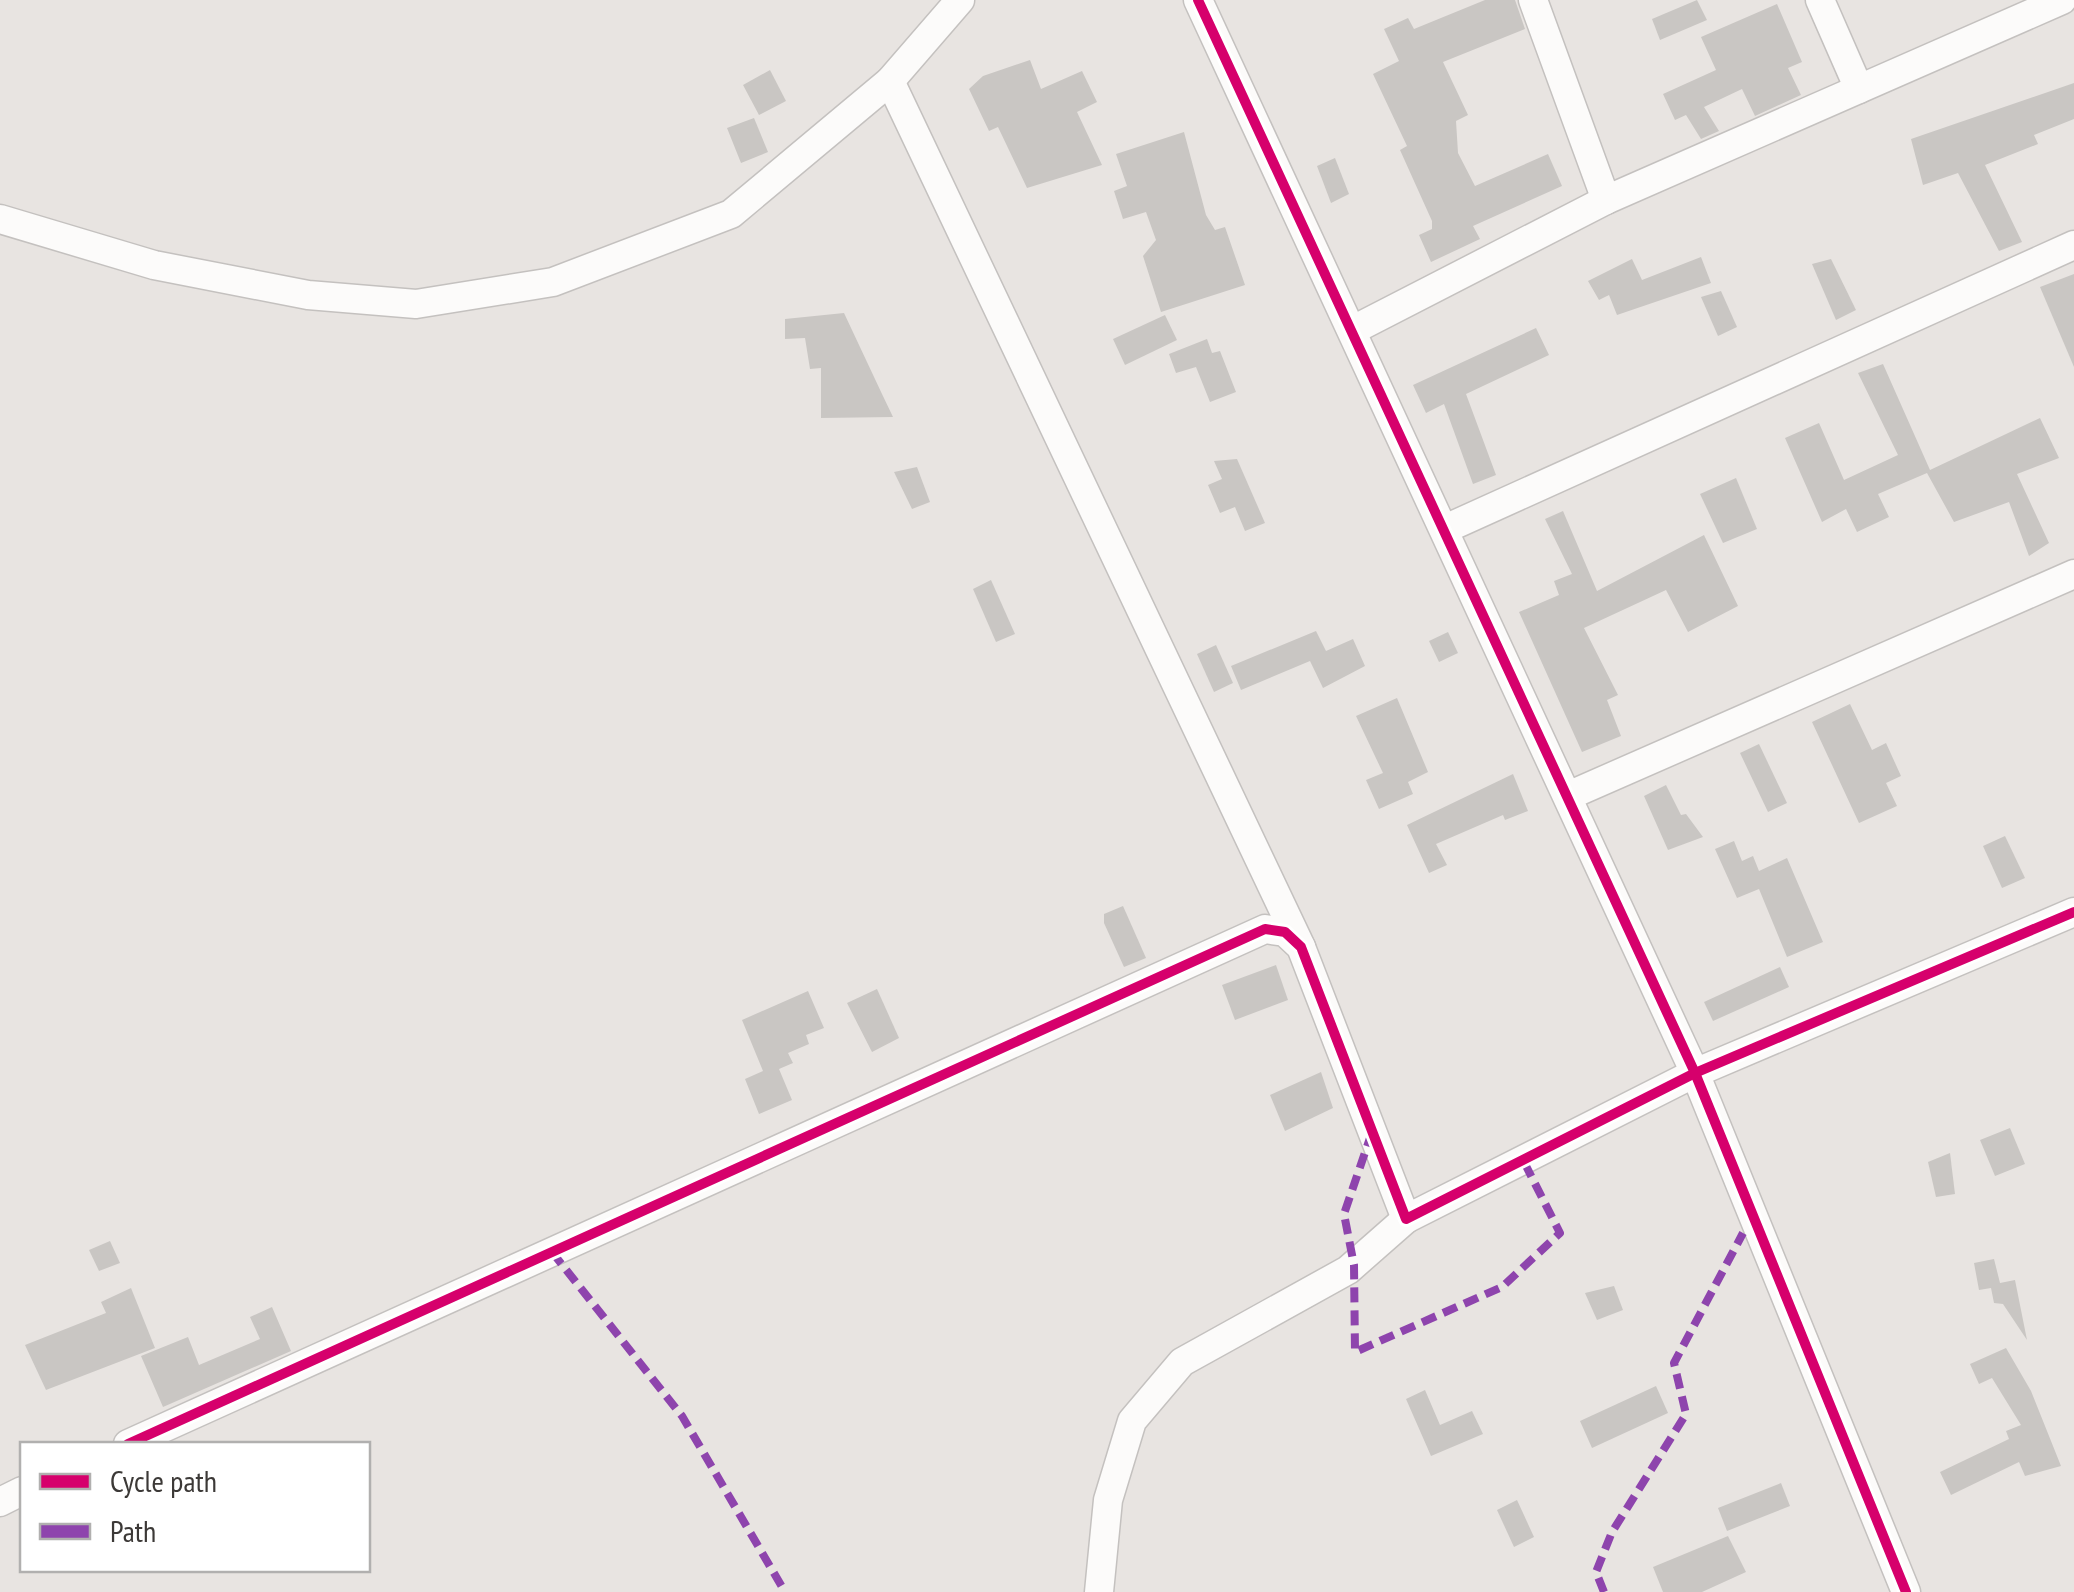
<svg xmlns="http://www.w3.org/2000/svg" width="2074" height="1592" font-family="'PT Sans Narrow',sans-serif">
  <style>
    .building { fill: #c9c6c3 }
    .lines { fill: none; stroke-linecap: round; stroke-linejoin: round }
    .minor-casing { stroke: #c4c1bf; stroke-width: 31 }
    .minor { stroke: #fcfbfa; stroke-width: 28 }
    .quiet { stroke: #8e44ad; stroke-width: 8; stroke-dasharray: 15 8; stroke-linecap: butt }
    .cycleway-casing { stroke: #fff; stroke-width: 16 }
    .cycleway { stroke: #d6006c; stroke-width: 10 }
  </style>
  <rect width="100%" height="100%" fill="#e8e4e1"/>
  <g class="building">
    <polygon points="1485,0 1515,0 1525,29 1443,62 1468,115 1456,121 1458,153 1475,186 1548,154 1562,186 1473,226 1480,239 1431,262 1419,235 1432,229 1432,221 1400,150 1407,146 1373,74 1399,61 1384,29 1408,18 1414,29"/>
    <polygon points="1697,0 1707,20 1660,40 1652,19"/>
    <polygon points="1777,4 1802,62 1788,68 1801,95 1755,116 1742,89 1704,107 1719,131 1701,139 1686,115 1675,120 1663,94 1716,70 1701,37"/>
    <polygon points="1030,60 1041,89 1082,71 1097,102 1077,112 1102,165 1027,188 998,127 989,131 969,89 983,76"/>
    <polygon points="770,70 786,101 759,115 743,85"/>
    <polygon points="2074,83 2074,119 2034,135 2038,144 1985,165 2022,242 1999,251 1958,173 1923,185 1911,139"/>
    <polygon points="754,118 768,152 741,163 727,128"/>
    <polygon points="1184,132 1206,215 1215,230 1225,227 1245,285 1161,312 1143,256 1156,240 1146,212 1123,219 1114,191 1127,186 1116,154"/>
    <polygon points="1335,158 1349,194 1331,203 1317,166"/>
    <polygon points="1701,257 1711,283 1617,315 1609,295 1599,300 1588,281 1632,259 1642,280"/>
    <polygon points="1831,259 1856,310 1836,320 1812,264"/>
    <polygon points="2074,274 2074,367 2040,287"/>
    <polygon points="1721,291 1737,327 1718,336 1701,297"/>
    <polygon points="844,313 882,394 893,417 821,418 821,368 810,369 805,338 785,339 785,319"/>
    <polygon points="1165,315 1177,340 1125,365 1113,339"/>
    <polygon points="1536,328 1549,355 1466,394 1496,475 1473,484 1444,404 1426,413 1413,385"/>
    <polygon points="1207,339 1212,353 1220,351 1236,392 1210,402 1196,367 1176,373 1169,354"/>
    <polygon points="1883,364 1930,470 2040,418 2059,458 2017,474 2049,543 2029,556 2009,502 1954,522 1927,473 1878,494 1889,517 1857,532 1846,509 1822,522 1785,438 1819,423 1844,480 1898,455 1858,373"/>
    <polygon points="1237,459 1265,523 1245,531 1235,507 1220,513 1208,485 1222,479 1214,461"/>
    <polygon points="917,467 930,502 912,509 894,472"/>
    <polygon points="1736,478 1757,529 1723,543 1700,494"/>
    <polygon points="1563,511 1597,591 1704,535 1738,606 1688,632 1666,590 1584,628 1618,695 1607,700 1621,736 1582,752 1519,612 1559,595 1554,581 1572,574 1545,519"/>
    <polygon points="991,580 1015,634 996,642 973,589"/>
    <polygon points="1316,631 1326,651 1353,639 1365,666 1323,688 1310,661 1241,690 1231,666"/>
    <polygon points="1448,632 1458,653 1439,662 1429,641"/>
    <polygon points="1216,645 1233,683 1214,692 1197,654"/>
    <polygon points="1397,698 1428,772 1408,782 1413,794 1379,809 1366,780 1383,773 1356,716"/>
    <polygon points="1850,704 1872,750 1886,743 1901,776 1886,783 1897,806 1859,823 1812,722"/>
    <polygon points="1759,744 1787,803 1768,812 1740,753"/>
    <polygon points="1513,774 1528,811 1505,820 1503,815 1436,844 1447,865 1429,873 1407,825"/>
    <polygon points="1666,785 1681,815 1686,814 1703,837 1668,850 1644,796"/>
    <polygon points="2005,836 2025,878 2002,888 1983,846"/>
    <polygon points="1734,841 1742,861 1753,856 1759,871 1787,858 1823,942 1787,957 1759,889 1737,898 1715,849"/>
    <polygon points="1123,906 1146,958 1124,967 1104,923 1104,914"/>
    <polygon points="1276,965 1288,1000 1235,1020 1222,985"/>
    <polygon points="1780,967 1789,987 1713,1021 1704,1002"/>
    <polygon points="877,989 899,1038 872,1052 847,1003"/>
    <polygon points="808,991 824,1028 806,1035 809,1044 788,1053 793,1063 779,1069 792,1100 759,1114 745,1079 763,1071 742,1020"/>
    <polygon points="1321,1072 1333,1108 1285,1131 1270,1095"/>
    <polygon points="2010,1128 2025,1164 1995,1176 1980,1140"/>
    <polygon points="1950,1153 1955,1194 1936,1197 1928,1162"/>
    <polygon points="110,1241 120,1263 99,1271 89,1250"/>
    <polygon points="1994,1259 2000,1283 2015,1280 2027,1340 2003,1304 1994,1303 1991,1288 1979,1290 1974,1263"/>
    <polygon points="1614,1286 1623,1310 1597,1320 1585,1293"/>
    <polygon points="131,1288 155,1348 46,1390 25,1345 106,1313 101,1302"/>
    <polygon points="272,1307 291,1351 163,1407 141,1356 188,1337 199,1365 260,1339 250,1317"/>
    <polygon points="2006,1348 2031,1391 2061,1466 2025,1476 2019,1462 1951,1495 1940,1472 2009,1439 2006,1431 2021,1425 1992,1378 1979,1384 1970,1364"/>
    <polygon points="1656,1386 1668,1413 1592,1448 1580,1421"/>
    <polygon points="1425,1390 1440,1425 1472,1411 1483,1434 1431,1456 1406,1399"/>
    <polygon points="1781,1483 1790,1506 1727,1531 1718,1508"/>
    <polygon points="1517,1500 1534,1537 1514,1547 1497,1510"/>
    <polygon points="1728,1536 1746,1572 1702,1592 1663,1592 1653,1567"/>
  </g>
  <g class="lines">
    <defs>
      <g id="minor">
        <polyline points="1198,0 1695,1073 1906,1592"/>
        <polyline points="1533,0 1606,200"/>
        <polyline points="1820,0 1859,89"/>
        <polyline points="890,81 1301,947"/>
        <polyline points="0,219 154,265 308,295 416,304 553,282 731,214 890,81 960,0"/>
        <polyline points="1353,330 1606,200 2062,0"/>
        <polyline points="1445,529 2074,245"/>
        <polyline points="1568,796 2074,574"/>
        <polyline points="128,1444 1265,929 1285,932 1301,947 1406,1219 1695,1073 2074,912"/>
        <polyline points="0,1502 22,1491"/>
        <polyline points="1099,1592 1108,1500 1132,1421 1182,1362 1348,1270 1406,1219"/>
      </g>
    </defs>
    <use href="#minor" class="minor-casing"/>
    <use href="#minor" class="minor"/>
    <g class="quiet">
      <polyline points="1372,1132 1344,1214 1354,1265 1355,1352 1502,1287 1560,1233 1522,1158"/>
      <polyline points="552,1252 682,1416 785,1592"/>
      <polyline points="1604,1592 1596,1572 1612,1532 1686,1414 1674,1363 1743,1233"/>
    </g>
    <defs>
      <g id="cycleway">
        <polyline points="1198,0 1695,1073 1906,1592"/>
        <polyline points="128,1444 1265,929 1285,932 1301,947 1406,1219 1695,1073 2074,912"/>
      </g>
    </defs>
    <use href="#cycleway" class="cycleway-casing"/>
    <use href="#cycleway" class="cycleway"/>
  </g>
  <rect x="20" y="1442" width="350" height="130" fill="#ffffff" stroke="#b1b0af" stroke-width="2.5"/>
  <rect x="40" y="1474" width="50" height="15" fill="#d6006c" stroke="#b1b0af" stroke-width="2.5"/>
  <text x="110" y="1492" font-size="30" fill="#3c3937">Cycle path</text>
  <rect x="40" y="1524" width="50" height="15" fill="#8e44ad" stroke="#b1b0af" stroke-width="2.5"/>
  <text x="110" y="1542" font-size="30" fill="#3c3937">Path</text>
</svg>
